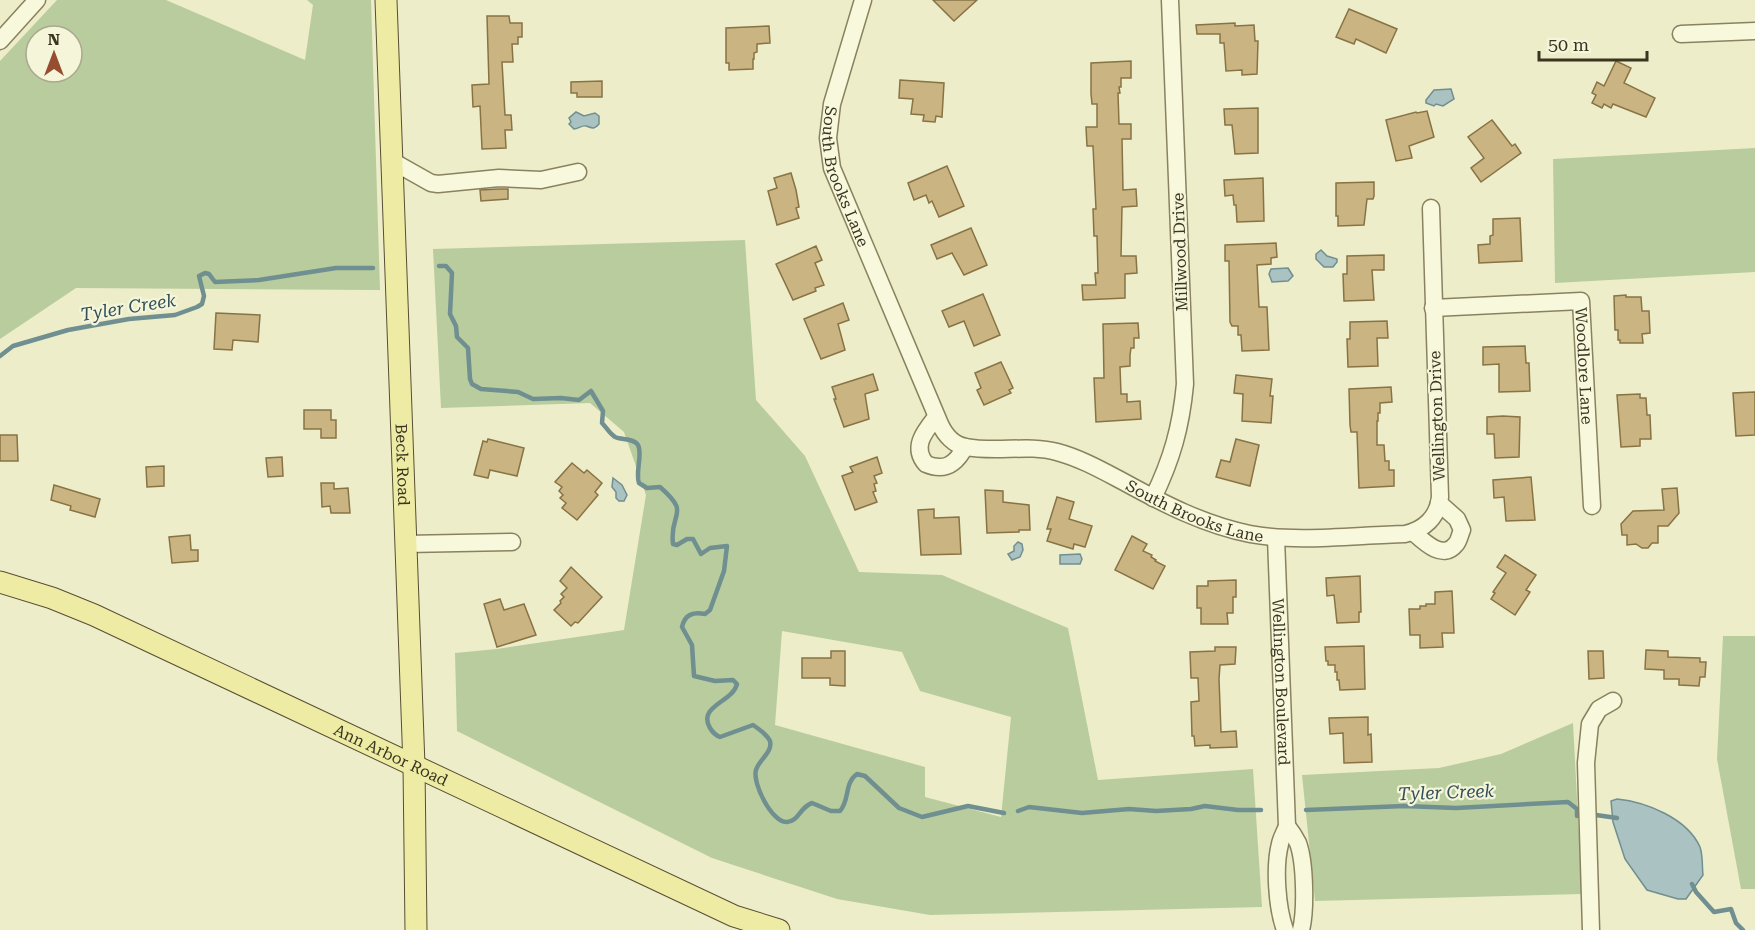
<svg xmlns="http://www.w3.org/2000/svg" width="1755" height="930" font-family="'Roboto Serif',serif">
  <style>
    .green { fill: #b9cc9d; fill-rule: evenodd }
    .water { fill: #aac2c2; stroke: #708f90; stroke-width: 1.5 }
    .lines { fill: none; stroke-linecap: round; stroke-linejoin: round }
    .stream { stroke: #708f90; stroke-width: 4.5 }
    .building { fill: #cab481; stroke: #887345; stroke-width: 1.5 }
    .minor-casing { stroke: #89825e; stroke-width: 19 }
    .major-casing { stroke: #584e32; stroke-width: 23 }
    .minor { stroke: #f8f8dd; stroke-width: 16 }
    .major { stroke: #eeeca4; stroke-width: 21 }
    .labels { text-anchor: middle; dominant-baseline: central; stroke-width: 4.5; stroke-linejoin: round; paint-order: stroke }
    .street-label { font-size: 16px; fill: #3a3521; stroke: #f5f5d9 }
    .water-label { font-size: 18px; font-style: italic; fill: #315059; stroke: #f5f5d9 }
  </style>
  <rect width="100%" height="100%" fill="#ededc9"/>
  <g class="green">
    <path d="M57 0H166L305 60 313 5 307 0H371L380 290 76 288 0 339V61ZM36 36H72V72H36Z"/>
    <polygon points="1755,148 1755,272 1555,283 1553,159"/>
    <path d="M745 240 756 400 805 456 859 572 942 575 1068 628 1098 780 1253 769 1262 907 930 915 837 899 712 858 457 731 455 653 497 649 624 630 646 495 624 432 590 403 441 408 433 249ZM782 631 902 652 920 691 1011 717 1001 817 925 797V767L775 725Z"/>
    <polygon points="1723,636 1755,636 1755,889 1741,889 1717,759"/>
    <polygon points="1573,723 1582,894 1315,901 1302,775 1439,768 1501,754"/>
  </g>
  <g class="water">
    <polygon points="1451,89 1454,99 1443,106 1436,104 1434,106 1426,103 1426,100 1434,90"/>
    <path d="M576 112 584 116 595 113 599 116V124C594 130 592 128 586 126 582 125 578 129 574 129L569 124 571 122 569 118Z"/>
    <polygon points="1321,250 1327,256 1337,259 1337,262 1333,267 1324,267 1316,259 1316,254"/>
    <polygon points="1288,268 1293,276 1288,281 1272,282 1269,274 1271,269"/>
    <polygon points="613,478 622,485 627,495 624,501 619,501 616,498 616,492 612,487"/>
    <polygon points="1018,542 1022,544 1023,550 1020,557 1012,560 1008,554 1014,551 1014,546"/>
    <polygon points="1080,554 1082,559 1080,564 1060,564 1060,555"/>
    <path d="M1617 799C1646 802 1687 818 1700 847 1703 855 1702 867 1703 875L1686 899H1678L1647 890 1625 859 1613 822 1611 801Z"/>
  </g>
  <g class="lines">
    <g class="stream">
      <path d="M439 266H446L452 273 450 314 456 326 457 337 468 348 470 379 472 384 481 389 518 392 533 399 561 398 579 400 591 391 603 411 602 423C606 427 610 434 615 437 621 440 634 438 638 445 643 454 635 472 639 483L647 488 660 487C692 515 669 511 673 544L677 545 687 539H693L701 554 710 548 727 546 724 571 710 610 705 614C693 612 685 614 682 627L692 645 694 676 715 681 733 680 737 684C733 702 697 706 710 728 713 733 715 735 720 737L753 725C759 729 767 735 770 741 773 752 758 761 756 770 752 783 772 823 787 822 798 822 800 807 812 803L831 811H840C850 800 844 783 857 774L865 776 899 808 922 817 968 806 1004 813"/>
      <polyline points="0,356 13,346 68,330 129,319 175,315 197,307 202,304 204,296 199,276 205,273 209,274 215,282 259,280 336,268 373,268"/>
      <polyline points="1306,810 1404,806 1456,808 1568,802 1577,809 1577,816"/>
      <polyline points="1018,811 1029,807 1082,813 1129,809 1156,811 1191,809 1205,806 1238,810 1261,810"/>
      <polyline points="1596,815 1617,818"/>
      <polyline points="1692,884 1696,892 1714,912 1731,909 1736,923 1743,930"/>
    </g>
  </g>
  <g class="building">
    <polygon points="933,0 977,0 954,21"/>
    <polygon points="1349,9 1397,29 1386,53 1356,39 1354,44 1336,37"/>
    <polygon points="487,16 509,16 510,23 522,23 522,37 518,37 518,44 512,44 513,62 502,62 505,115 511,115 512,130 505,130 506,148 482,149 480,106 473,107 472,85 489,84"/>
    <polygon points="1235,23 1235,26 1254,25 1255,41 1258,41 1257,74 1242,75 1242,70 1226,71 1224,43 1220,43 1220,34 1197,34 1196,25"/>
    <polygon points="769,26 770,43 757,44 757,52 754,53 754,59 753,59 753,69 729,70 729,63 726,63 726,28"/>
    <polygon points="1131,61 1131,78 1121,78 1121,87 1119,87 1120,93 1118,93 1119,124 1131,124 1131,139 1122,139 1123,190 1136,189 1137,206 1122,207 1121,256 1136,256 1137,273 1125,274 1125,298 1083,300 1082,285 1096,285 1095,273 1098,273 1097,236 1094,236 1093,209 1096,209 1093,146 1087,146 1086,127 1097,127 1097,104 1092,104 1091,94 1091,63"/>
    <polygon points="1616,61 1631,68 1624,83 1655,98 1646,117 1613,104 1611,108 1604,104 1602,108 1592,103 1596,95 1592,93 1597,82 1604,86"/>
    <polygon points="900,80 944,83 942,117 936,116 935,122 923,121 924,115 911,114 913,99 899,98"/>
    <polygon points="602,81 602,97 577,97 577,93 571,93 571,82"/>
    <polygon points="1258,108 1258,153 1235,154 1232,125 1225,125 1224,109"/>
    <polygon points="1427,111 1434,137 1409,146 1412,158 1396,161 1386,120 1416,112 1417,113"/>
    <polygon points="1492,120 1512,146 1515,144 1521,153 1481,182 1471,168 1484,158 1468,137"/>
    <polygon points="947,166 964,206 939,217 932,201 929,203 926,195 914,200 908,183"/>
    <polygon points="791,173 796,190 799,207 796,208 799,218 777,225 768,191 777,188 774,178"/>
    <polygon points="1263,178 1264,221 1237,222 1236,205 1234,205 1233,195 1225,196 1224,180"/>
    <polygon points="1374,182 1374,196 1373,199 1367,199 1364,225 1338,226 1338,216 1336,216 1336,183"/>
    <polygon points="499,189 508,189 508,199 481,201 480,190"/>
    <polygon points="1520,218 1522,261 1479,263 1478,245 1490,244 1490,236 1493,235 1493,219"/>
    <polygon points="971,228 987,265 964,275 952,253 937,259 931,245"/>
    <polygon points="1276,243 1277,257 1271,258 1271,264 1257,265 1259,307 1267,307 1269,350 1242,351 1241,335 1238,335 1238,326 1232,326 1230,322 1229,261 1225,261 1225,245"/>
    <polygon points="816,246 822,260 815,263 824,285 815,288 816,291 793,300 776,264"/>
    <polygon points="1384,255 1384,270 1372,270 1374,300 1344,301 1343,274 1347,274 1347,256"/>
    <polygon points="983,294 1000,335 974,346 964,321 949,327 942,311"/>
    <polygon points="1626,295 1626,297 1641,297 1642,311 1649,311 1650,333 1642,334 1643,343 1620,343 1620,340 1618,340 1618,330 1615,330 1614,296"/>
    <polygon points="843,303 849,320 838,324 845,350 821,359 804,319"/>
    <polygon points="216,313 260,315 258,342 233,340 232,350 214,349"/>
    <polygon points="1387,321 1388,338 1377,338 1378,366 1348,367 1347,339 1350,339 1350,322"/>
    <polygon points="1138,323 1139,338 1134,338 1134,348 1131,348 1130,355 1130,366 1120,367 1121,394 1127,394 1127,402 1140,401 1141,419 1096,422 1094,378 1104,378 1103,324"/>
    <polygon points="1525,346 1526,363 1529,363 1530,391 1499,392 1499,364 1483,365 1483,347"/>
    <polygon points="1001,362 1013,388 1009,390 1011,393 984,405 977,390 981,388 975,373"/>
    <polygon points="873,374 878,390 865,394 869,419 844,427 834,399 836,399 832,387"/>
    <polygon points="1236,375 1272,379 1270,396 1273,396 1271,423 1242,421 1243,394 1234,393"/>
    <polygon points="1391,387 1392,402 1380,403 1380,413 1378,413 1378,421 1377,421 1377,445 1384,445 1385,461 1389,461 1389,470 1394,470 1394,486 1359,488 1357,432 1351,432 1350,425 1349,389"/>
    <polygon points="1755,392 1755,435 1736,436 1733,393"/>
    <polygon points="1640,394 1640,398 1646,398 1647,415 1650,415 1651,439 1640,439 1640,446 1621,447 1617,395"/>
    <polygon points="304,410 331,410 331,420 336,420 336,438 321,438 321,429 304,429"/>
    <polygon points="1503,416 1520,417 1519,457 1495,458 1494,434 1487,434 1487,417"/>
    <polygon points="0,435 17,435 18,461 0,461"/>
    <polygon points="488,439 524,448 517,476 490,470 488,478 474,475 483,441 487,442"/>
    <polygon points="1236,439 1259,445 1250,486 1216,477 1221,460 1230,462"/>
    <polygon points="282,457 283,476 268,477 266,458"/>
    <polygon points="877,457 882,473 874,476 877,483 874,484 876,491 873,492 877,502 855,510 842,476 853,472 850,467"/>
    <polygon points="572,463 584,473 587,470 602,483 595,492 598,495 577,520 562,508 566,503 560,498 563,495 559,491 562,487 555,482"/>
    <polygon points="164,466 164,486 147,487 146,467"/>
    <polygon points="1531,477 1535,520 1506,521 1504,497 1494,498 1493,480"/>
    <polygon points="321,483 334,483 334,489 348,488 350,513 331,513 330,506 322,507"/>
    <polygon points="54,485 100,499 95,517 70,510 71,506 51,500"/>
    <polygon points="1677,488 1679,513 1668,526 1658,526 1658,543 1652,543 1648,548 1642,548 1636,544 1627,545 1627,535 1622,535 1621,524 1633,511 1664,510 1662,489"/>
    <polygon points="985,490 1003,491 1003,502 1029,505 1030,530 1019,530 1019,532 987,533"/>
    <polygon points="1057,497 1074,502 1069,519 1092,526 1085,547 1074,544 1073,549 1047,541 1051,529 1047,529"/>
    <polygon points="934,509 934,518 959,517 961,554 921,555 918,510"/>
    <polygon points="190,535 191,550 198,550 198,561 172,563 169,537"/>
    <polygon points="1132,536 1147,544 1143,551 1152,555 1151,557 1156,560 1155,561 1165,566 1153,589 1115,570"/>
    <polygon points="1505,555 1536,575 1526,590 1530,592 1515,615 1491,599 1495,593 1493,592 1506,573 1497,567"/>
    <polygon points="571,567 602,597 578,623 575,622 571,626 554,610 561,603 560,601 564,597 561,594 567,588 560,581"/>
    <polygon points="1360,576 1361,612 1359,612 1359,622 1337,623 1334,595 1327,596 1326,578"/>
    <polygon points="1236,580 1236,597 1233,597 1233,613 1227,613 1228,624 1201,624 1201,608 1197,608 1197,586 1208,586 1208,581"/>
    <polygon points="1452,591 1454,633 1442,633 1443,647 1420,648 1420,635 1410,635 1409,609 1420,609 1420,606 1426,606 1426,604 1435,604 1435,592"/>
    <polygon points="500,599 504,610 524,604 536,635 497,647 484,604"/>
    <polygon points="1364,646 1365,689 1340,690 1339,680 1337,680 1337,672 1335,672 1335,665 1328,665 1328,661 1326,661 1325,647"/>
    <polygon points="1215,647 1236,647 1235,664 1220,665 1219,679 1221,732 1236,731 1237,747 1210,748 1210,745 1195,746 1194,736 1192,736 1191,702 1199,701 1198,678 1191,678 1190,652 1215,651"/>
    <polygon points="1646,650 1668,651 1668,657 1700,658 1700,662 1706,662 1705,677 1700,677 1699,686 1679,685 1679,679 1664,679 1664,670 1645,669"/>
    <polygon points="831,651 845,651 845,686 830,685 830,678 802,678 802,658 831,658"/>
    <polygon points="1588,651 1603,651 1604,678 1589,679"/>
    <polygon points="1368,717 1368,735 1371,734 1372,762 1344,763 1343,733 1330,734 1329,718"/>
  </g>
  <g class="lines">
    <defs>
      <g id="minor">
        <path id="s1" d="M863 0 832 104 828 138 832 168 940 424C945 435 954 445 966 447 996 453 1028 444 1057 452 1080 458 1103 471 1124 482 1164 504 1205 525 1250 534 1296 543 1357 535 1405 534 1424 530 1438 517 1440 497L1431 208"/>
        <polyline points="1681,34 1755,31"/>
        <polyline points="0,41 37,0"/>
        <polyline points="392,161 431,183 438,184 499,178 541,180 578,172"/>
        <path id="s2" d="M1433 308 1581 301 1592 506"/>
        <path d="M936 417C925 431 911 447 926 464 945 472 956 464 965 447"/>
        <path d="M1153 498C1172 459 1181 427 1185 384L1170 0"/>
        <path d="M1413 532C1424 542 1443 561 1456 544 1459 541 1460 534 1462 530L1457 519 1439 503"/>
        <path id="s3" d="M1276 538 1287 826C1285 832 1281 838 1280 844 1274 867 1277 908 1285 930"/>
        <polyline points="406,544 512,542"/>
        <path d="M1287 826C1291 831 1295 837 1298 843 1305 862 1306 910 1301 930"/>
        <polyline points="1591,930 1586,763 1590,724 1599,709 1613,701"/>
      </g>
      <g id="major">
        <path id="s4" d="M386 0 414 766 416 930"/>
        <path id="s5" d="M0 582 52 598 94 615 734 916 779 930"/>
      </g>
    </defs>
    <use href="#minor" class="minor-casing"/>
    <use href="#major" class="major-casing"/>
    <use href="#minor" class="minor"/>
    <use href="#major" class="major"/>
  </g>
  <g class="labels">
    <g class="street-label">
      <text stroke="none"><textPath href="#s1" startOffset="184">South Brooks Lane</textPath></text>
      <text transform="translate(1180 252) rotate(-92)">Millwood Drive</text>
      <text stroke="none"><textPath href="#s2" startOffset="213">Woodlore Lane</textPath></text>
      <text transform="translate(1437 416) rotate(-92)">Wellington Drive</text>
      <text stroke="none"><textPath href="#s4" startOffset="465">Beck Road</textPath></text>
      <text stroke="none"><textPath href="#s1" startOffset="729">South Brooks Lane</textPath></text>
      <text stroke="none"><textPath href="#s3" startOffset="144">Wellington Boulevard</textPath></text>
      <text stroke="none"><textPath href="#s5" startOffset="428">Ann Arbor Road</textPath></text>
    </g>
    <g class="water-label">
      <text transform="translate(128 307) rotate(-9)">Tyler Creek</text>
      <text transform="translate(1446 792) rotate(-2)">Tyler Creek</text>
    </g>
  </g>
  <g transform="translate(54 54)"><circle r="28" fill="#f5f5d9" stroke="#aaa88f" stroke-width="1.5"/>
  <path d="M0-4.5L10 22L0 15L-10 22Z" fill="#964d30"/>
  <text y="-9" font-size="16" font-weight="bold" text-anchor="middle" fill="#3a3521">N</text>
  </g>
  <path d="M1539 51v9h108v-9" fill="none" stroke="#3a3521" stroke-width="3"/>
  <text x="1548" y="51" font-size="18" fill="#3a3521" stroke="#f5f5d9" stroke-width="4.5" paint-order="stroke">50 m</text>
</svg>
